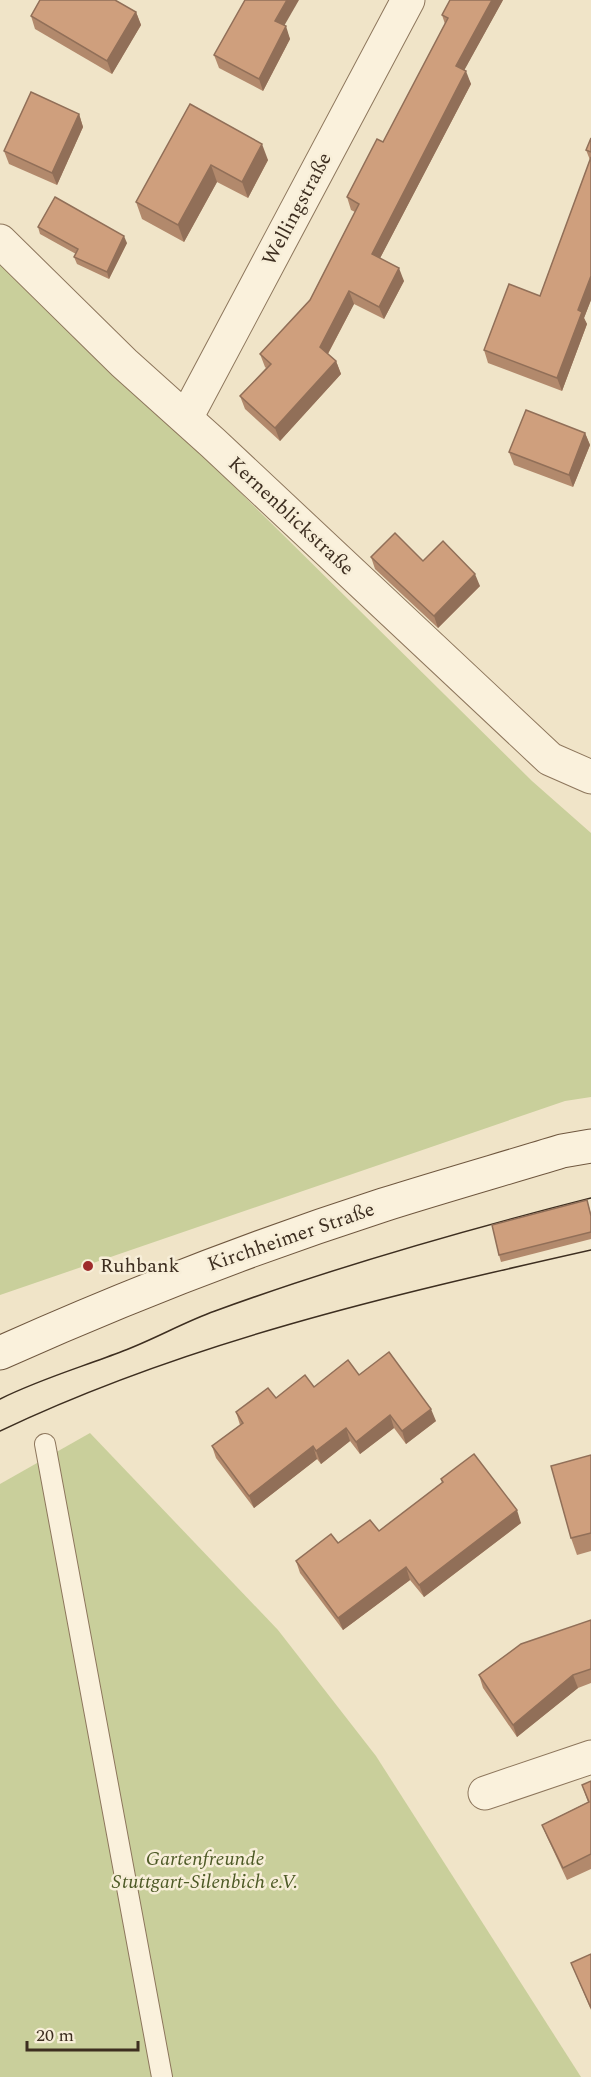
<svg xmlns="http://www.w3.org/2000/svg" width="591" height="2077" font-family="Spectral,serif">
  <style>
    .green { fill: #c9cf9b }
    .lines { fill: none; stroke-linecap: round; stroke-linejoin: round }
    .lane-casing { stroke: #8d765c; stroke-width: 22 }
    .street-casing { stroke: #8d765c; stroke-width: 35 }
    .secondary-casing { stroke: #6f573f; stroke-width: 35 }
    .lane { stroke: #faf1dc; stroke-width: 20 }
    .street { stroke: #faf1dc; stroke-width: 33 }
    .secondary { stroke: #faf1dc; stroke-width: 33 }
    .tram { stroke: #3d2e20; stroke-width: 1.5 }
    .wall { fill: #b2896c }
    .shaded-wall { fill: #916f58 }
    .building { fill: #cf9f7d; stroke: #916f58; stroke-width: 1.5 }
    .poi-dot { fill: #9e2a2b; stroke: #f7eed8; stroke-width: 2 }
    .labels { text-anchor: middle; dominant-baseline: central; stroke-width: 5; stroke-linejoin: round; paint-order: stroke }
    .street-label { font-size: 20px; fill: #3d2e20; stroke: #f7eed8 }
    .poi-label { font-size: 20px; fill: #3d2e20; stroke: #f7eed8; text-anchor: start }
    .park-label { font-size: 20px; font-style: italic; fill: #4d5a26; stroke: #f7eed8 }
  </style>
  <rect width="100%" height="100%" fill="#f0e4c8"/>
  <g class="green">
    <polygon points="0,255 532,781 591,833 591,1097 565,1101 0,1295"/>
    <polygon points="90,1433 278,1630 376,1756 581,2077 0,2077 0,1484"/>
  </g>
  <g class="lines">
    <defs>
      <polyline id="lane" points="45,1444 162,2077"/>
      <g id="street">
        <polyline points="0,241 124,363 213,443 550,759 591,777"/>
        <polyline points="186,418 408,0"/>
        <polyline points="485,1793 591,1757"/>
      </g>
      <path id="secondary" d="M0 1353C125 1297 253 1247 383 1205 443 1186 503 1169 562 1151L591 1146"/>
    </defs>
    <use href="#lane" class="lane-casing"/>
    <use href="#street" class="street-casing"/>
    <use href="#secondary" class="secondary-casing"/>
    <use href="#lane" class="lane"/>
    <use href="#street" class="street"/>
    <use href="#secondary" class="secondary"/>
    <g class="tram">
      <path d="M0 1399C40 1379 82 1367 123 1351 155 1339 184 1322 215 1311 338 1266 465 1230 591 1198"/>
      <path d="M0 1431C187 1342 391 1295 591 1250"/>
    </g>
  </g>
  <g class="wall">
    <polygon points="503,0 464,70 471,84 380,258 404,281 384,319 354,304 328,354 336,361 341,374 280,441 245,409 240,396 266,368 265,367 260,354 310,300 355,212 351,210 347,197 383,142 445,24 442,15"/>
    <polygon points="136,12 141,25 112,74 35,29 31,16"/>
    <polygon points="284,25 290,39 263,91 219,68 214,55"/>
    <polygon points="190,104 268,160 248,198 217,182 184,242 142,219 136,202"/>
    <polygon points="79,114 83,127 57,185 9,164 4,151"/>
    <polygon points="591,138 591,300 584,318 587,324 562,391 488,363 484,350 540,296 590,160 586,150"/>
    <polygon points="38,227 127,243 109,279 77,264 74,257 76,254 40,234"/>
    <polygon points="585,433 590,445 573,487 514,465 509,452"/>
    <polygon points="371,557 423,561 480,586 438,628 375,569"/>
    <polygon points="587,1200 591,1214 591,1239 501,1262 499,1255"/>
    <polygon points="359,1375 436,1421 406,1444 394,1428 360,1454 350,1441 321,1464 317,1459 254,1508 216,1458 212,1446 240,1425 236,1412 276,1398"/>
    <polygon points="591,1455 591,1551 577,1555 571,1538"/>
    <polygon points="441,1479 521,1523 424,1597 410,1580 343,1630 300,1573 296,1561 338,1543 379,1531 442,1483"/>
    <polygon points="591,1620 591,1683 578,1688 517,1737 483,1688 479,1675"/>
    <polygon points="591,1781 591,1869 567,1880 547,1837 542,1825 588,1802 582,1785"/>
    <polygon points="591,1954 591,2010 571,1963"/>
  </g>
  <g class="shaded-wall">
    <polygon points="287,0 299,0 280,33 275,21"/>
    <polygon points="492,0 503,0 460,78 456,66"/>
    <polygon points="136,12 141,25 112,74 107,61"/>
    <polygon points="286,26 290,39 263,91 259,79"/>
    <polygon points="466,71 471,84 376,266 372,254"/>
    <polygon points="79,114 83,127 57,185 52,173"/>
    <polygon points="262,144 268,160 248,198 242,182"/>
    <polygon points="211,165 217,182 184,242 178,225"/>
    <polygon points="124,236 127,243 109,279 107,272"/>
    <polygon points="399,268 404,281 384,319 379,307"/>
    <polygon points="591,276 591,300 584,318 587,324 562,391 557,378 578,310"/>
    <polygon points="349,291 354,304 325,359 320,347"/>
    <polygon points="336,361 341,374 280,441 275,428"/>
    <polygon points="585,433 590,445 573,487 569,475"/>
    <polygon points="475,574 480,586 438,628 434,616"/>
    <polygon points="431,1409 436,1421 406,1444 402,1431"/>
    <polygon points="390,1415 394,1428 360,1454 356,1442"/>
    <polygon points="346,1428 350,1441 321,1464 316,1451"/>
    <polygon points="313,1446 317,1459 254,1508 249,1496"/>
    <polygon points="517,1510 521,1523 424,1597 419,1585"/>
    <polygon points="406,1567 410,1580 343,1630 338,1618"/>
    <polygon points="573,1675 578,1688 517,1737 513,1725"/>
  </g>
  <g class="building">
    <polygon points="40,0 115,0 136,12 107,61 31,16"/>
    <polygon points="245,0 287,0 275,21 286,26 259,79 214,55"/>
    <polygon points="450,0 492,0 456,66 466,71 372,254 399,268 379,307 349,291 320,347 336,361 275,428 240,396 271,364 260,354 310,300 359,204 347,197 377,139 383,142 448,18 442,15"/>
    <polygon points="31,92 79,114 52,173 4,151"/>
    <polygon points="190,104 262,144 242,182 211,165 178,225 136,202"/>
    <polygon points="591,138 591,152 586,150"/>
    <polygon points="591,157 591,276 578,310 582,312 557,378 484,350 509,284 540,296"/>
    <polygon points="55,197 124,236 107,272 74,257 78,249 38,227"/>
    <polygon points="526,410 585,433 569,475 509,452"/>
    <polygon points="395,533 423,561 443,541 475,574 434,616 371,557"/>
    <polygon points="587,1200 591,1216 591,1232 499,1255 492,1225"/>
    <polygon points="389,1352 431,1409 402,1431 390,1415 356,1442 346,1428 316,1451 313,1446 249,1496 212,1446 243,1423 236,1412 268,1388 276,1398 305,1375 314,1387 348,1360 359,1375"/>
    <polygon points="474,1454 517,1510 419,1585 406,1567 338,1618 296,1561 331,1534 338,1543 370,1520 379,1531 443,1482 441,1479"/>
    <polygon points="591,1455 591,1533 571,1538 551,1466"/>
    <polygon points="591,1620 591,1669 573,1675 513,1725 479,1675 521,1644"/>
    <polygon points="591,1781 591,1854 563,1868 542,1825 589,1802 582,1785"/>
    <polygon points="591,1954 591,2008 571,1963"/>
  </g>
  <circle class="poi-dot" cx="88" cy="1266" r="6"/>
  <g class="labels">
    <g class="street-label">
      <text transform="translate(297 209) rotate(-62)">Wellingstraße</text>
      <text transform="translate(291 516) rotate(43)">Kernenblickstraße</text>
      <text transform="translate(291 1237) rotate(-19)">Kirchheimer Straße</text>
    </g>
    <g class="poi-label">
      <text x="100" y="1266">Ruhbank</text>
    </g>
    <g class="park-label">
      <text x="205" y="1859">Gartenfreunde<tspan x="205" dy="23">Stuttgart-Silenbich e.V.</tspan></text>
    </g>
  </g>
  <path d="M27 2041v9h111v-9" fill="none" stroke="#3d2e20" stroke-width="3"/>
  <text x="36" y="2041" font-size="18" fill="#3d2e20" stroke="#f7eed8" stroke-width="4.5" paint-order="stroke">20 m</text>
</svg>
